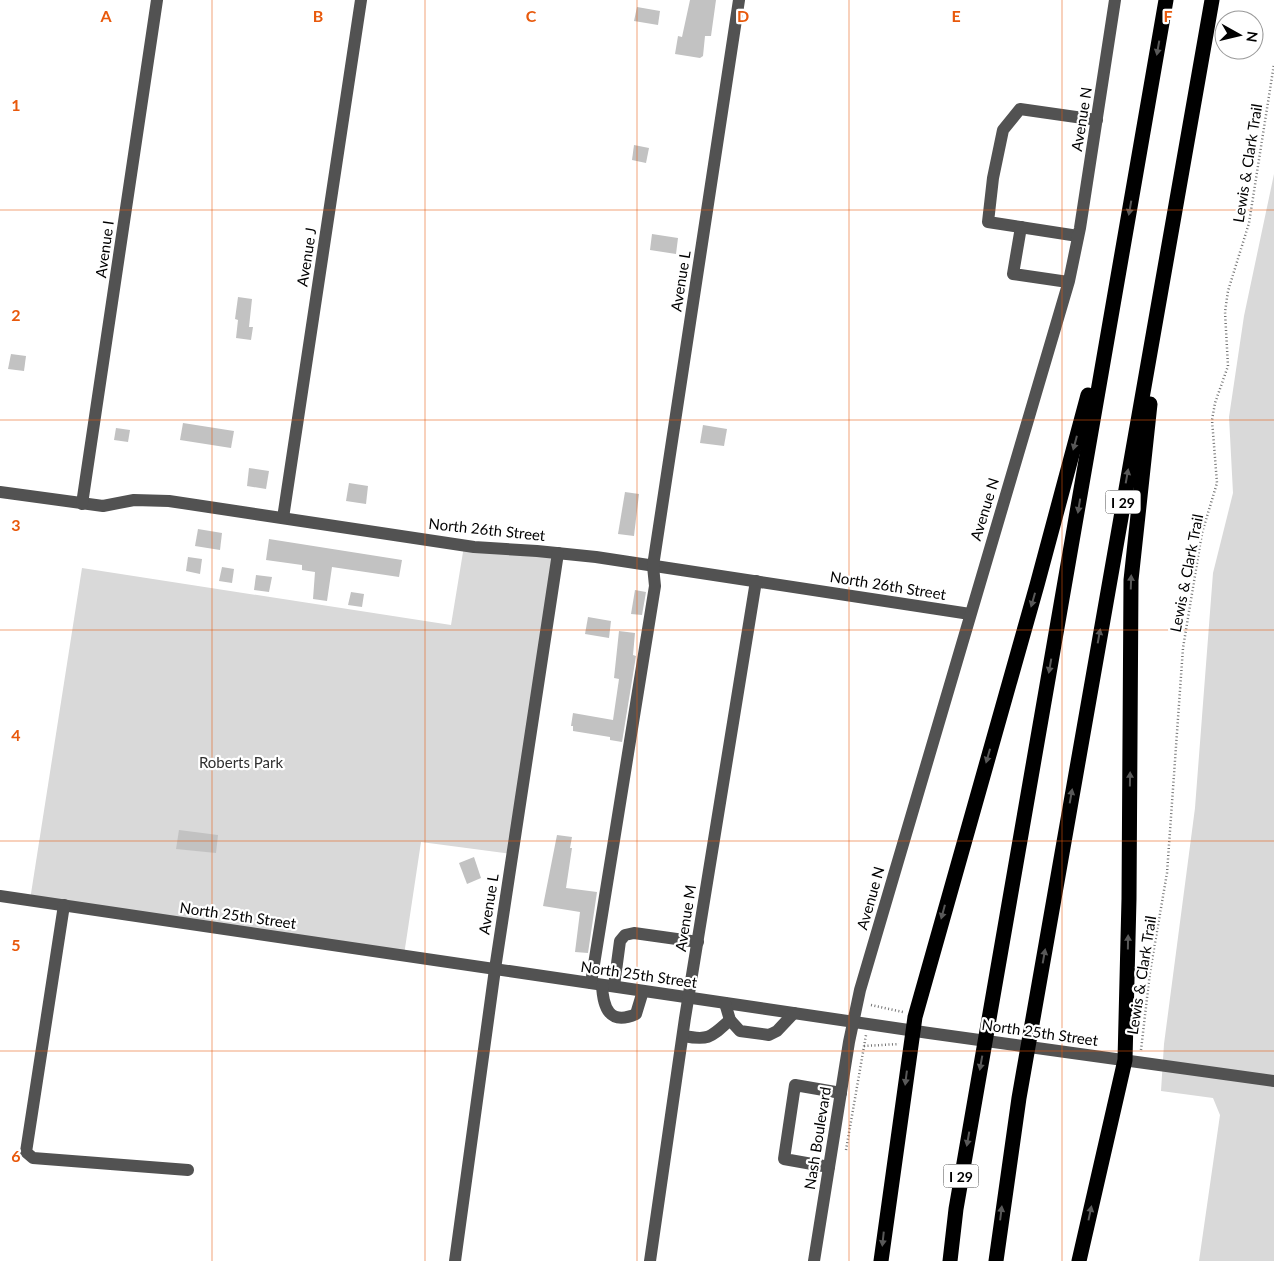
<svg xmlns="http://www.w3.org/2000/svg" width="1274" height="1261" font-family="Lato,sans-serif">
  <style>
    .green { fill: #d9d9d9 }
    .building { fill: #c2c2c2 }
    .lines { fill: none; stroke-linecap: round; stroke-linejoin: round }
    .path { stroke: #747474; stroke-width: 2.5; stroke-dasharray: 1 2.5; stroke-linecap: butt }
    .minor { stroke: #525252; stroke-width: 12 }
    .highway { stroke: #000; stroke-width: 15 }
    .oneway { fill: #595959 }
    .grid { fill: none; stroke: #e8590c; stroke-width: 1; stroke-opacity: 0.55 }
    .labels { text-anchor: middle; dominant-baseline: central; stroke-width: 4.5; stroke-linejoin: round; paint-order: stroke }
    .shield { fill: #fff; stroke: #4c4c4c; stroke-width: 1 }
    .shield-label { font-size: 14px; font-weight: bold; fill: #000 }
    .street-label { font-size: 15px; fill: #000; stroke: #fff }
    .park-label { font-size: 15px; fill: #303030; stroke: #fff }
    .grid-label { font-size: 16px; text-anchor: middle; font-weight: bold; fill: #e8590c; stroke: #fff; stroke-width: 4.5; stroke-linejoin: round; paint-order: stroke }
  </style>
  <rect width="100%" height="100%" fill="#fff"/>
  <g class="green">
    <polygon points="1274,174 1274,1261 1199,1261 1220,1115 1213,1098 1161,1091 1164,1044 1195,808 1213,573 1233,493 1229,417 1244,316"/>
    <polygon points="464,546 558,553 512,854 421,842 404,955 30,900 82,568 451,625"/>
  </g>
  <g class="building">
    <polygon points="690,0 716,0 711,36 705,36 703,56 700,58 675,54 678,36 682,37"/>
    <polygon points="637,7 660,11 658,25 634,21"/>
    <polygon points="634,145 649,148 646,163 632,160"/>
    <polygon points="652,234 678,238 676,254 650,250"/>
    <polygon points="238,297 252,299 249,327 253,327 251,340 236,338 238,320 235,319"/>
    <polygon points="11,354 26,356 24,371 8,369"/>
    <polygon points="183,423 234,431 231,448 180,440"/>
    <polygon points="703,425 727,429 724,446 700,443"/>
    <polygon points="116,428 130,430 128,442 114,440"/>
    <polygon points="249,468 269,471 266,489 247,486"/>
    <polygon points="349,483 368,486 366,504 346,501"/>
    <polygon points="625,492 639,494 634,536 618,534"/>
    <polygon points="198,529 222,533 220,550 195,546"/>
    <polygon points="269,539 402,560 399,577 332,567 327,601 313,599 315,572 302,570 302,565 266,560"/>
    <polygon points="188,557 202,559 200,574 186,571"/>
    <polygon points="222,567 234,569 232,583 219,581"/>
    <polygon points="256,575 272,577 269,592 254,590"/>
    <polygon points="635,590 646,592 642,615 631,614"/>
    <polygon points="351,592 364,594 362,607 348,605"/>
    <polygon points="588,617 611,621 609,638 585,634"/>
    <polygon points="619,631 635,633 633,655 636,656 622,742 610,740 610,737 573,731 573,726 571,726 573,713 613,720 619,679 614,678"/>
    <polygon points="179,830 218,835 216,853 176,849"/>
    <polygon points="557,835 572,837 570,848 572,848 566,888 597,892 588,953 575,952 580,912 543,906"/>
    <polygon points="474,857 481,878 467,884 459,863"/>
  </g>
  <g class="lines">
    <g class="path">
      <polyline points="871,1005 903,1012"/>
      <polyline points="864,1046 899,1044"/>
      <polyline points="1141,1050 1150,972 1167,873 1183,648 1202,533 1217,483 1212,420 1215,403 1228,366 1225,312 1228,291 1249,223 1274,64"/>
      <polyline points="846,1150 866,1035"/>
    </g>
    <g class="minor">
      <polyline points="1021,227 1013,274 1068,282"/>
      <polyline points="1078,236 988,222 993,178 1003,130 1020,109 1097,120"/>
      <polyline points="0,492 103,506 134,500 169,501 474,547 537,551 596,557 970,614"/>
      <polyline points="82,504 157,0"/>
      <polyline points="283,518 361,0"/>
      <polyline points="0,896 929,1033 1274,1081"/>
      <polyline points="64,905 26,1152 33,1158 188,1170"/>
      <polyline points="591,983 655,586 653,566 739,0"/>
      <path d="M602 985C603 1007 609 1026 636 1014L643 991"/>
      <polyline points="614,986 620,941 625,935 634,933 698,942"/>
      <polyline points="725,1003 730,1020 740,1031 769,1035 777,1031 794,1013"/>
      <path d="M684 1036C709 1041 711 1037 730 1020"/>
      <polyline points="829,1167 784,1159 795,1085 841,1093"/>
      <polyline points="455,1261 495,969 558,553"/>
      <polyline points="650,1261 685,1018 756,581"/>
      <polyline points="814,1261 849,1042 860,990 1069,281 1080,228 1115,0"/>
    </g>
    <g class="highway">
      <polyline points="881,1261 915,1017 1037,585 1088,395"/>
      <polyline points="950,1261 956,1209 1166,0"/>
      <polyline points="996,1261 1019,1098 1212,0"/>
      <polyline points="1079,1261 1125,1060 1129,899 1131,580 1150,404"/>
    </g>
  </g>
  <defs><path id="oneway-solid" d="M-6-.8H1V-3.2L6.5 0L1 3.2V.8H-6Z" transform="scale(1.25)"/></defs>
  <g class="oneway">
    <use href="#oneway-solid" transform="translate(1158 48) rotate(100)"/>
    <use href="#oneway-solid" transform="translate(1130 208) rotate(100)"/>
    <use href="#oneway-solid" transform="translate(1075 443) rotate(105)"/>
    <use href="#oneway-solid" transform="translate(1127 476) rotate(-80)"/>
    <use href="#oneway-solid" transform="translate(1079 506) rotate(99)"/>
    <use href="#oneway-solid" transform="translate(1131 582) rotate(-88)"/>
    <use href="#oneway-solid" transform="translate(1033 600) rotate(106)"/>
    <use href="#oneway-solid" transform="translate(1099 636) rotate(-80)"/>
    <use href="#oneway-solid" transform="translate(1050 666) rotate(100)"/>
    <use href="#oneway-solid" transform="translate(988 756) rotate(106)"/>
    <use href="#oneway-solid" transform="translate(1130 779) rotate(-89)"/>
    <use href="#oneway-solid" transform="translate(1071 796) rotate(-80)"/>
    <use href="#oneway-solid" transform="translate(943 912) rotate(105)"/>
    <use href="#oneway-solid" transform="translate(1128 942) rotate(-89)"/>
    <use href="#oneway-solid" transform="translate(1044 956) rotate(-80)"/>
    <use href="#oneway-solid" transform="translate(981 1063) rotate(100)"/>
    <use href="#oneway-solid" transform="translate(906 1078) rotate(97)"/>
    <use href="#oneway-solid" transform="translate(968 1139) rotate(100)"/>
    <use href="#oneway-solid" transform="translate(1001 1213) rotate(-83)"/>
    <use href="#oneway-solid" transform="translate(1090 1213) rotate(-78)"/>
    <use href="#oneway-solid" transform="translate(883 1239) rotate(96)"/>
  </g>
  <path class="grid" d="M212 0V1261M425 0V1261M637 0V1261M849 0V1261M1062 0V1261M0 210H1274M0 420H1274M0 630H1274M0 841H1274M0 1051H1274"/>
  <g class="labels">
    <g class="shield">
      <rect x="1105.5" y="490.5" width="35" height="23" rx="4"/>
      <rect x="943.5" y="1164.5" width="35" height="23" rx="4"/>
    </g>
    <g class="shield-label">
      <text x="1123" y="502">I 29</text>
      <text x="961" y="1176">I 29</text>
    </g>
    <g class="street-label">
      <text transform="translate(1081 119) rotate(-81)">Avenue N</text>
      <text transform="translate(1247 163) rotate(-81)">Lewis &amp; Clark Trail</text>
      <text transform="translate(104 249) rotate(-82)">Avenue I</text>
      <text transform="translate(306 257) rotate(-81)">Avenue J</text>
      <text transform="translate(680 281) rotate(-81)">Avenue L</text>
      <text transform="translate(984 509) rotate(-73)">Avenue N</text>
      <text transform="translate(487 529) rotate(6)">North 26th Street</text>
      <text transform="translate(1186 573) rotate(-79)">Lewis &amp; Clark Trail</text>
      <text transform="translate(888 585) rotate(9)">North 26th Street</text>
      <text transform="translate(870 898) rotate(-74)">Avenue N</text>
      <text transform="translate(488 904) rotate(-81)">Avenue L</text>
      <text transform="translate(238 915) rotate(8)">North 25th Street</text>
      <text transform="translate(685 918) rotate(-81)">Avenue M</text>
      <text transform="translate(639 974) rotate(8)">North 25th Street</text>
      <text transform="translate(1141 975) rotate(-81)">Lewis &amp; Clark Trail</text>
      <text transform="translate(1040 1032) rotate(8)">North 25th Street</text>
      <text transform="translate(817 1138) rotate(-81)">Nash Boulevard</text>
    </g>
    <g class="park-label">
      <text x="241" y="762">Roberts Park</text>
    </g>
  </g>
  <g class="grid-label">
    <text x="106" y="22">A</text>
    <text x="318" y="22">B</text>
    <text x="531" y="22">C</text>
    <text x="743" y="22">D</text>
    <text x="956" y="22">E</text>
    <text x="1168" y="22">F</text>
    <text x="16" y="111">1</text>
    <text x="16" y="321">2</text>
    <text x="16" y="531">3</text>
    <text x="16" y="741">4</text>
    <text x="16" y="951">5</text>
    <text x="16" y="1162">6</text>
  </g>
  <g transform="translate(1239 35) rotate(98)"><circle r="24" fill="#ffffff" stroke="#999999"/>
  <path d="M0-4L9 19L0 12L-9 19Z" fill="#000000"/>
  <text y="-8" font-size="14" font-weight="bold" text-anchor="middle" fill="#000000">N</text>
  </g>
</svg>
